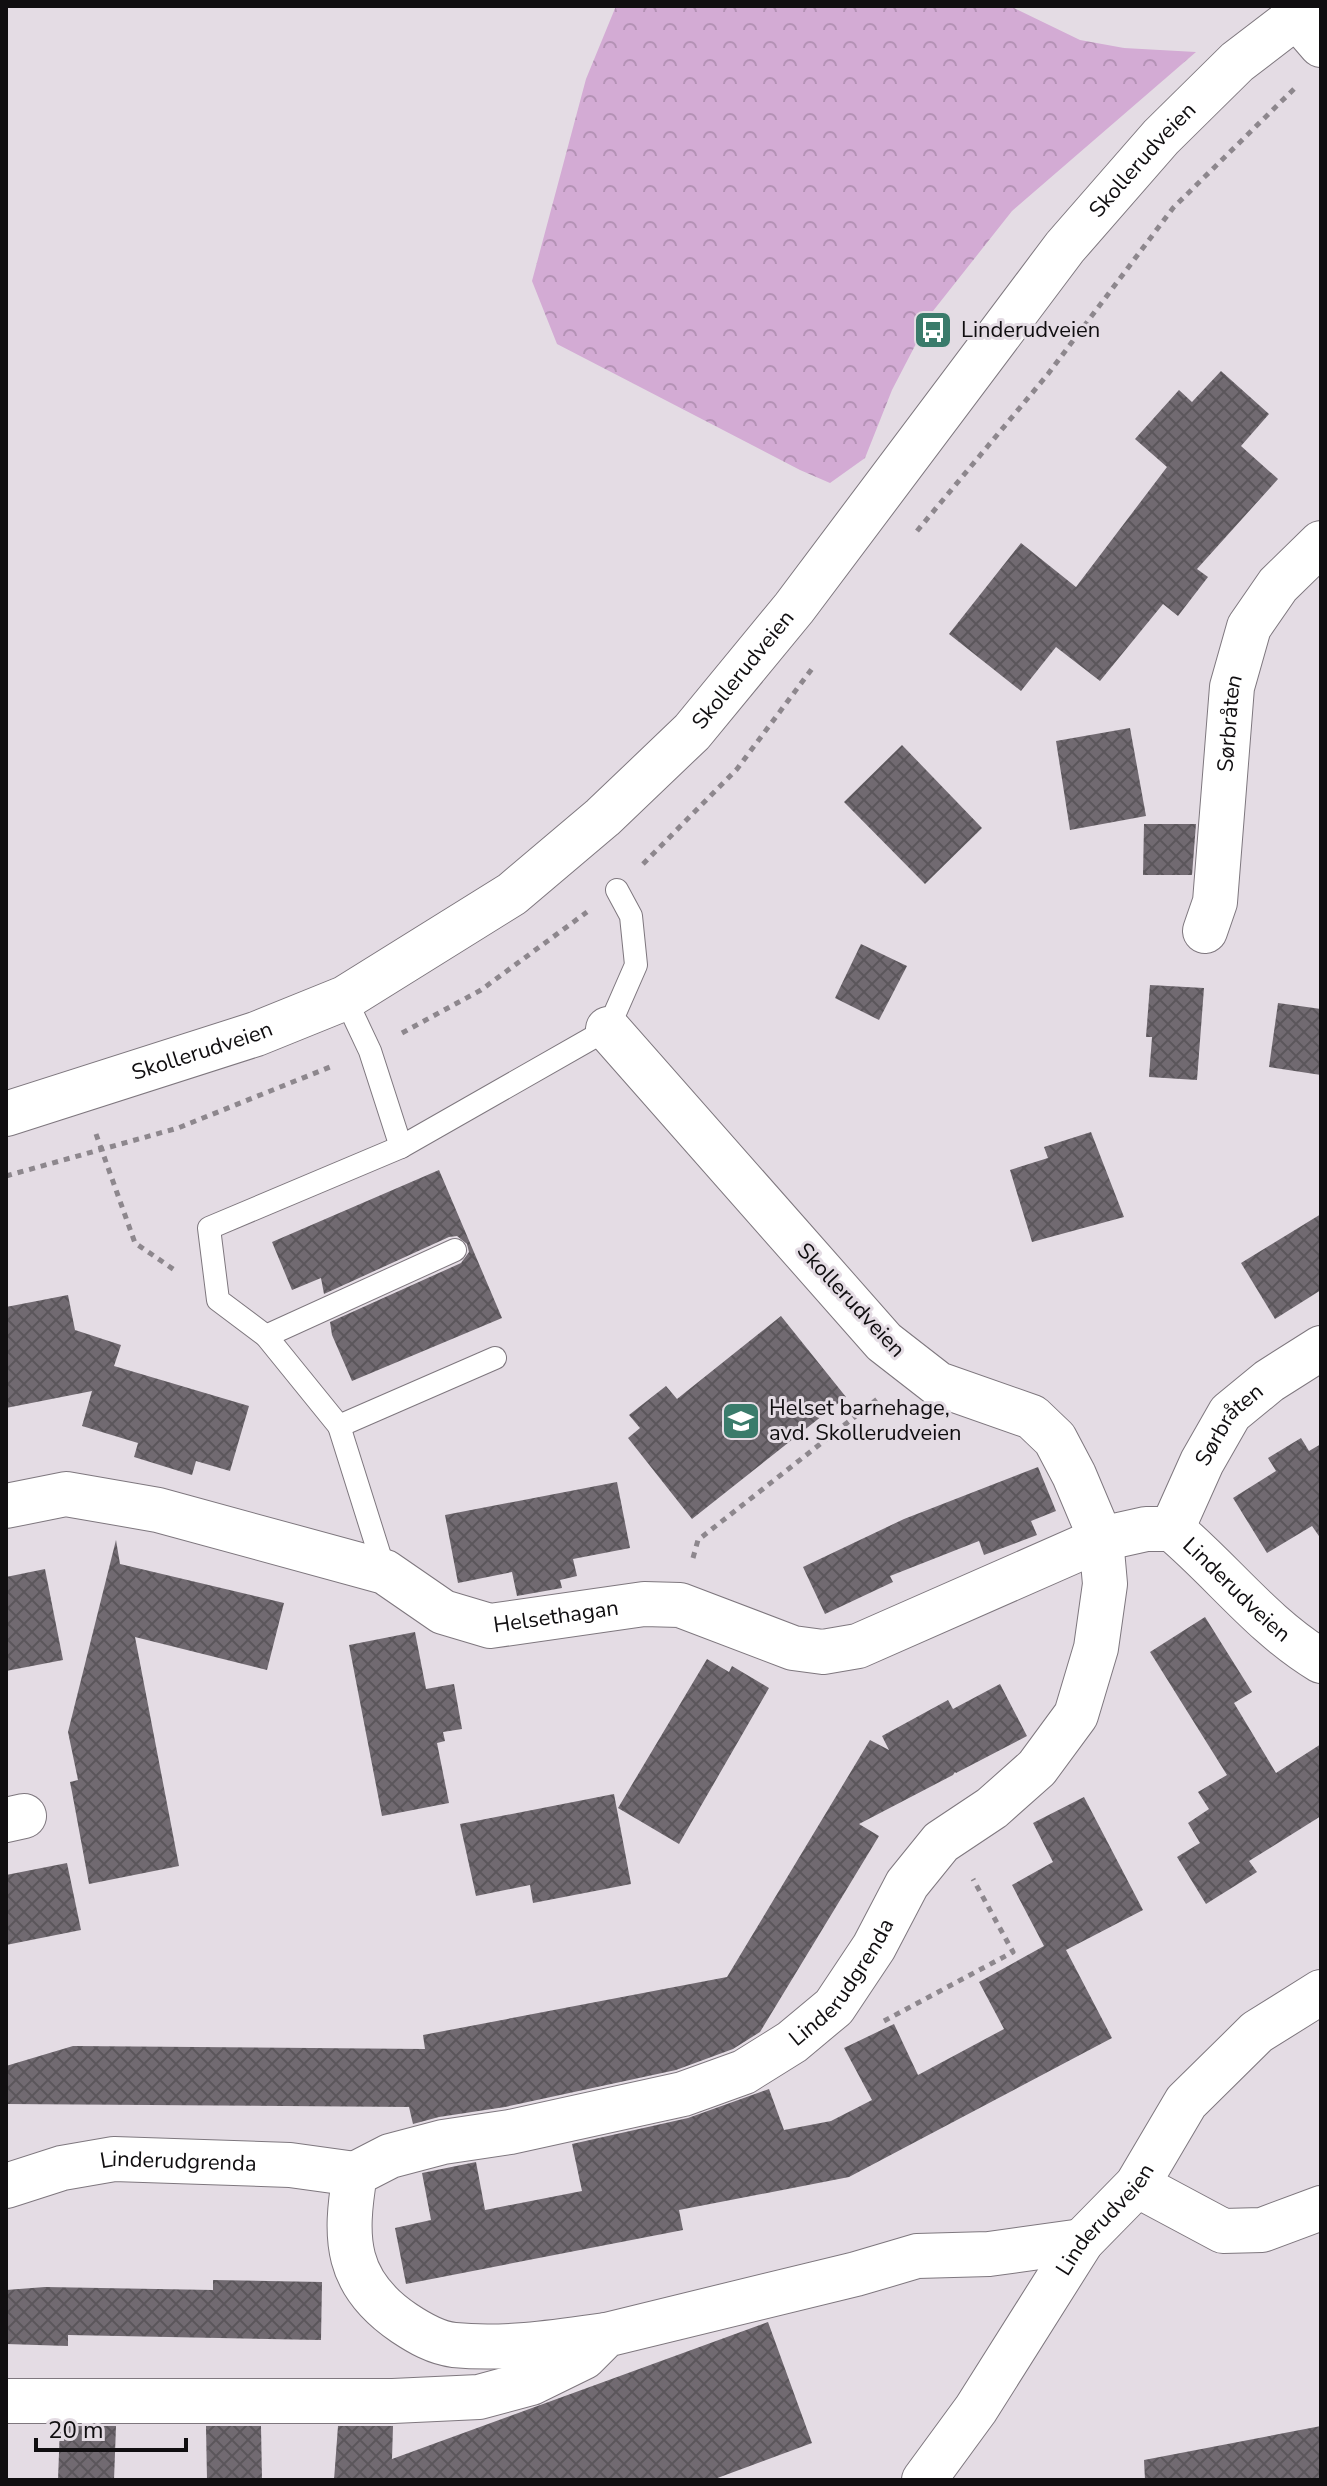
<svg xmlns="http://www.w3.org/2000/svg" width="1327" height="2486" font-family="'Nunito Sans',sans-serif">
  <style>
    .forest { fill: url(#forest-crowns) }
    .building { fill: url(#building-cross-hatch) }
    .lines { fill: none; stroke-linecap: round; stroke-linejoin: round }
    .service-casing { stroke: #7e777e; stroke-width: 24 }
    .minor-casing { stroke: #7e777e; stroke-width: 46 }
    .tertiary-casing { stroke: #7e777e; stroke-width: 46 }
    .path { stroke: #8d878d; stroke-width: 5; stroke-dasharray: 6 6; stroke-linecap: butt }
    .service { stroke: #fff; stroke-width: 22 }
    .minor { stroke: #fff; stroke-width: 44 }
    .tertiary { stroke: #fff; stroke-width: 44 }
    .labels { text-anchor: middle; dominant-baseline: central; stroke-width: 6; stroke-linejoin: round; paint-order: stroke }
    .street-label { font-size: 22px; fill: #100e10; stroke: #e4dce4 }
    .poi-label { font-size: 22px; fill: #100e10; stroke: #e4dce4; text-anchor: start }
  </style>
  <defs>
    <pattern id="forest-crowns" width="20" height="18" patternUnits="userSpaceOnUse" patternTransform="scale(2)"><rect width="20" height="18" fill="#d3abd4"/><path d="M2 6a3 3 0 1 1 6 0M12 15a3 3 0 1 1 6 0" fill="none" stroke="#b492b5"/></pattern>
    <pattern id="building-cross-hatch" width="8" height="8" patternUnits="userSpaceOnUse" patternTransform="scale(2)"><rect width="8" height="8" fill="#716a71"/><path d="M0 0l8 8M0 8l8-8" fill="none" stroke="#5b565b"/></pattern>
  </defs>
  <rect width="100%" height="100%" fill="#e4dce4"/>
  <polygon class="forest" points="616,6 1010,6 1080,40 1124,48 1196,52 1012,211 933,311 892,390 865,458 830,483 800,470 557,344 532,281 586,79"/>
  <g class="building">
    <polygon points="1221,371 1269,414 1241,446 1278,479 1197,569 1208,577 1178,616 1163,604 1100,681 1056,647 1021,691 949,634 1021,543 1076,587 1167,467 1135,439 1179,390 1192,402"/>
    <polygon points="1130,728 1146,816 1070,830 1056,741"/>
    <polygon points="902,745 982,828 925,884 844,802"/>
    <polygon points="1144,824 1196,824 1192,875 1143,875"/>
    <polygon points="861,944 907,966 879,1020 835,998"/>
    <polygon points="1150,985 1204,988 1197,1080 1149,1077 1152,1037 1146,1037"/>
    <polygon points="1278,1003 1321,1009 1321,1075 1269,1067"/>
    <polygon points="1091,1132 1124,1217 1032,1242 1010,1170 1048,1158 1044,1147"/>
    <polygon points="439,1170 502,1318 352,1381 332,1335 330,1322 461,1263 469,1252 467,1244 457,1236 449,1237 324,1294 321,1278 292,1290 272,1242"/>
    <polygon points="1321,1214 1321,1290 1275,1319 1241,1263"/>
    <polygon points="68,1295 75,1330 121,1345 114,1366 249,1406 230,1471 196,1461 192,1475 134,1457 138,1443 82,1426 92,1391 6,1408 6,1307"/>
    <polygon points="781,1316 846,1397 692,1519 628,1438 640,1428 629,1415 666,1386 677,1399"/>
    <polygon points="1301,1438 1309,1451 1321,1444 1321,1539 1312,1526 1267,1553 1233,1498 1276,1471 1268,1458"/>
    <polygon points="1038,1467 1056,1511 1031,1521 1037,1535 984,1555 979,1541 890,1576 893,1582 825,1614 803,1567 904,1519"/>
    <polygon points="617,1482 630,1548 573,1559 577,1576 560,1580 562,1588 517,1596 512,1572 458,1583 445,1515"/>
    <polygon points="116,1540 120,1564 284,1603 267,1670 135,1637 179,1866 89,1884 72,1792 70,1782 78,1780 68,1732"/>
    <polygon points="45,1569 63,1660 6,1671 6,1577"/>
    <polygon points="1205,1617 1252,1692 1234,1703 1276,1773 1321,1744 1321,1816 1249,1861 1257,1872 1206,1904 1177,1857 1200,1843 1188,1823 1209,1809 1198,1792 1227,1775 1150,1652"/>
    <polygon points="415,1632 426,1689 454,1684 462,1729 443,1732 445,1741 437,1743 449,1803 382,1816 349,1645"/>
    <polygon points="707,1659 729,1672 732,1666 769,1688 679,1844 618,1808"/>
    <polygon points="1000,1684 1027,1736 956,1773 955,1772 953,1775 859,1824 879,1836 760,2032 733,2049 676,2070 505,2107 439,2117 413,2124 409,2107 6,2104 6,2066 73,2046 425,2049 423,2035 727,1977 870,1740 889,1750 882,1736 948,1700 953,1709"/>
    <polygon points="614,1794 631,1884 533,1903 530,1885 476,1896 460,1824"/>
    <polygon points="1084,1797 1143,1910 1066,1950 1112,2038 849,2177 679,2210 683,2230 406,2284 395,2228 431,2220 422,2173 476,2162 485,2210 582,2191 572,2144 688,2118 769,2089 784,2130 831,2121 872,2100 844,2048 894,2024 918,2075 1004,2029 979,1982 1044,1946 1012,1885 1053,1862 1033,1823"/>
    <polygon points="67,1863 81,1930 6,1945 6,1875"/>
    <polygon points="213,2280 322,2282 321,2340 68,2335 68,2346 6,2344 6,2290 45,2287 213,2290"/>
    <polygon points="768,2322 812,2443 712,2480 334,2480 338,2426 393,2426 392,2459"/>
    <polygon points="60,2426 116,2426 114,2480 58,2480"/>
    <polygon points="206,2426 261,2426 262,2480 207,2480"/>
    <polygon points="1321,2426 1321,2480 1145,2480 1144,2460"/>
  </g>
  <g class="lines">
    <defs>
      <g id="service">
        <polyline points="345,998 370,1051 401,1147"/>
        <polyline points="455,1250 266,1336 218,1300 209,1228 401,1147 608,1029 636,965 631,916 617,890"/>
        <polyline points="266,1336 339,1426 495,1358"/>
        <polyline points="339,1426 385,1572"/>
      </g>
      <g id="minor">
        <polyline points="1296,16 1321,45"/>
        <path id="s1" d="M1205 931 1215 902 1232 687 1249 627 1278 585 1321 543"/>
        <path id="s2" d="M6 1506 66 1494 158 1510 385 1572 443 1612 490 1626 644 1604 680 1605 793 1648 823 1652 858 1646 1101 1539 1146 1529H1172C1223 1572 1263 1626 1321 1661"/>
        <path id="s3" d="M1172 1529 1202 1462 1230 1413 1269 1381 1321 1348"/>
        <polyline points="6,1820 24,1816"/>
        <polyline points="1137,2185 1223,2231 1262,2230 1321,2208"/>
        <path id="s4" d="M6 2186 62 2168 114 2159 290 2165 355 2174"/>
        <path id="s5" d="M606 2335C556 2342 505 2350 454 2345 436 2343 419 2333 404 2323 345 2283 344 2239 355 2174L390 2156 443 2142 510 2132 683 2094 744 2072 792 2042 834 2007 874 1947 907 1884 941 1842 992 1808 1037 1768 1076 1715 1096 1648 1105 1584 1101 1539 1074 1475 1055 1439 1032 1417 938 1384 884 1342 608 1029"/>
        <polyline points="6,2401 393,2401 479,2397 531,2383 584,2357 606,2335 856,2274 917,2256 989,2254 1082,2241"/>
        <path id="s6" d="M924 2480 976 2409 1082 2241 1137 2185 1186 2102 1257 2032 1321 1992"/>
      </g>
      <g id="tertiary">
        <path id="s7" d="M6 1114 256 1034 345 998 512 894 603 817 692 732 794 608 1065 247 1161 137 1237 62 1310 6"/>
      </g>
    </defs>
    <use href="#service" class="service-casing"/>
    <use href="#minor" class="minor-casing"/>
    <use href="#tertiary" class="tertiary-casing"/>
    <g class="path">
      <polyline points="917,531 1048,374 1173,208 1297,86"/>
      <polyline points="643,864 737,769 814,666"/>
      <polyline points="402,1033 481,990 587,912"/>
      <polyline points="96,1134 135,1243 176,1271"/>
      <polyline points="6,1176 178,1128 335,1065"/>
      <polyline points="693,1558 698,1540 880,1397"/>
      <polyline points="884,2021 1013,1952 973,1879"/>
    </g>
    <use href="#service" class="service"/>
    <use href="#minor" class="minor"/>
    <use href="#tertiary" class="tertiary"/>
  </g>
  <defs>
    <symbol id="bus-square" viewBox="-11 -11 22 22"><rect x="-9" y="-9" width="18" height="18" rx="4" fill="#3a7b6b" stroke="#e4dce4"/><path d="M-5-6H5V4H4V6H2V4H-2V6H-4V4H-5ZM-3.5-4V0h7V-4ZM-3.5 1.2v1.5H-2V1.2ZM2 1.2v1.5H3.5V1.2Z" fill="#fff"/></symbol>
    <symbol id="school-square" viewBox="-11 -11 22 22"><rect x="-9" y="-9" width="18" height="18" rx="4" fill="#3a7b6b" stroke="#e4dce4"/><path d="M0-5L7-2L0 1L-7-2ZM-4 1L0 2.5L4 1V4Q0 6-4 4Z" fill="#fff"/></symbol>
  </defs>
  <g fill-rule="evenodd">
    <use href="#bus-square" x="911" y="308" width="44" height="44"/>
    <use href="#school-square" x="719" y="1399" width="44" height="44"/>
  </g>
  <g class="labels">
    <g class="street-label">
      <text stroke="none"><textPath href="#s7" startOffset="1526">Skollerudveien</textPath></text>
      <text stroke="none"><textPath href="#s7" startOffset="878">Skollerudveien</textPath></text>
      <text stroke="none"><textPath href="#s1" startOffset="210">Sørbråten</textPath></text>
      <text stroke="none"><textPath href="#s7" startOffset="206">Skollerudveien</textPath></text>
      <text transform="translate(851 1300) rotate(47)">Skollerudveien</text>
      <text stroke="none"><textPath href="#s3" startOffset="120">Sørbråten</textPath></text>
      <text stroke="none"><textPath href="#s2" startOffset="1314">Linderudveien</textPath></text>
      <text stroke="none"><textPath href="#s2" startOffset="576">Helsethagan</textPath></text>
      <text stroke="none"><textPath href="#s5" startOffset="916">Linderudgrenda</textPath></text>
      <text stroke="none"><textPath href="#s4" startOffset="176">Linderudgrenda</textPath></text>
      <text stroke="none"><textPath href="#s6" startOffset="318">Linderudveien</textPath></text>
    </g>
    <g class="poi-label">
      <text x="961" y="330">Linderudveien</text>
      <text x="769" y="1408">Helset barnehage,<tspan x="769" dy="25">avd. Skollerudveien</tspan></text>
    </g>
  </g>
  <rect width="1327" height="2486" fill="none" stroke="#100e10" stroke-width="16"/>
  <path d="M36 2438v12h150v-12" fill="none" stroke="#100e10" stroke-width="4"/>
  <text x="48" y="2438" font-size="24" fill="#100e10" stroke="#e4dce4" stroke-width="6" paint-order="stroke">20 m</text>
</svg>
